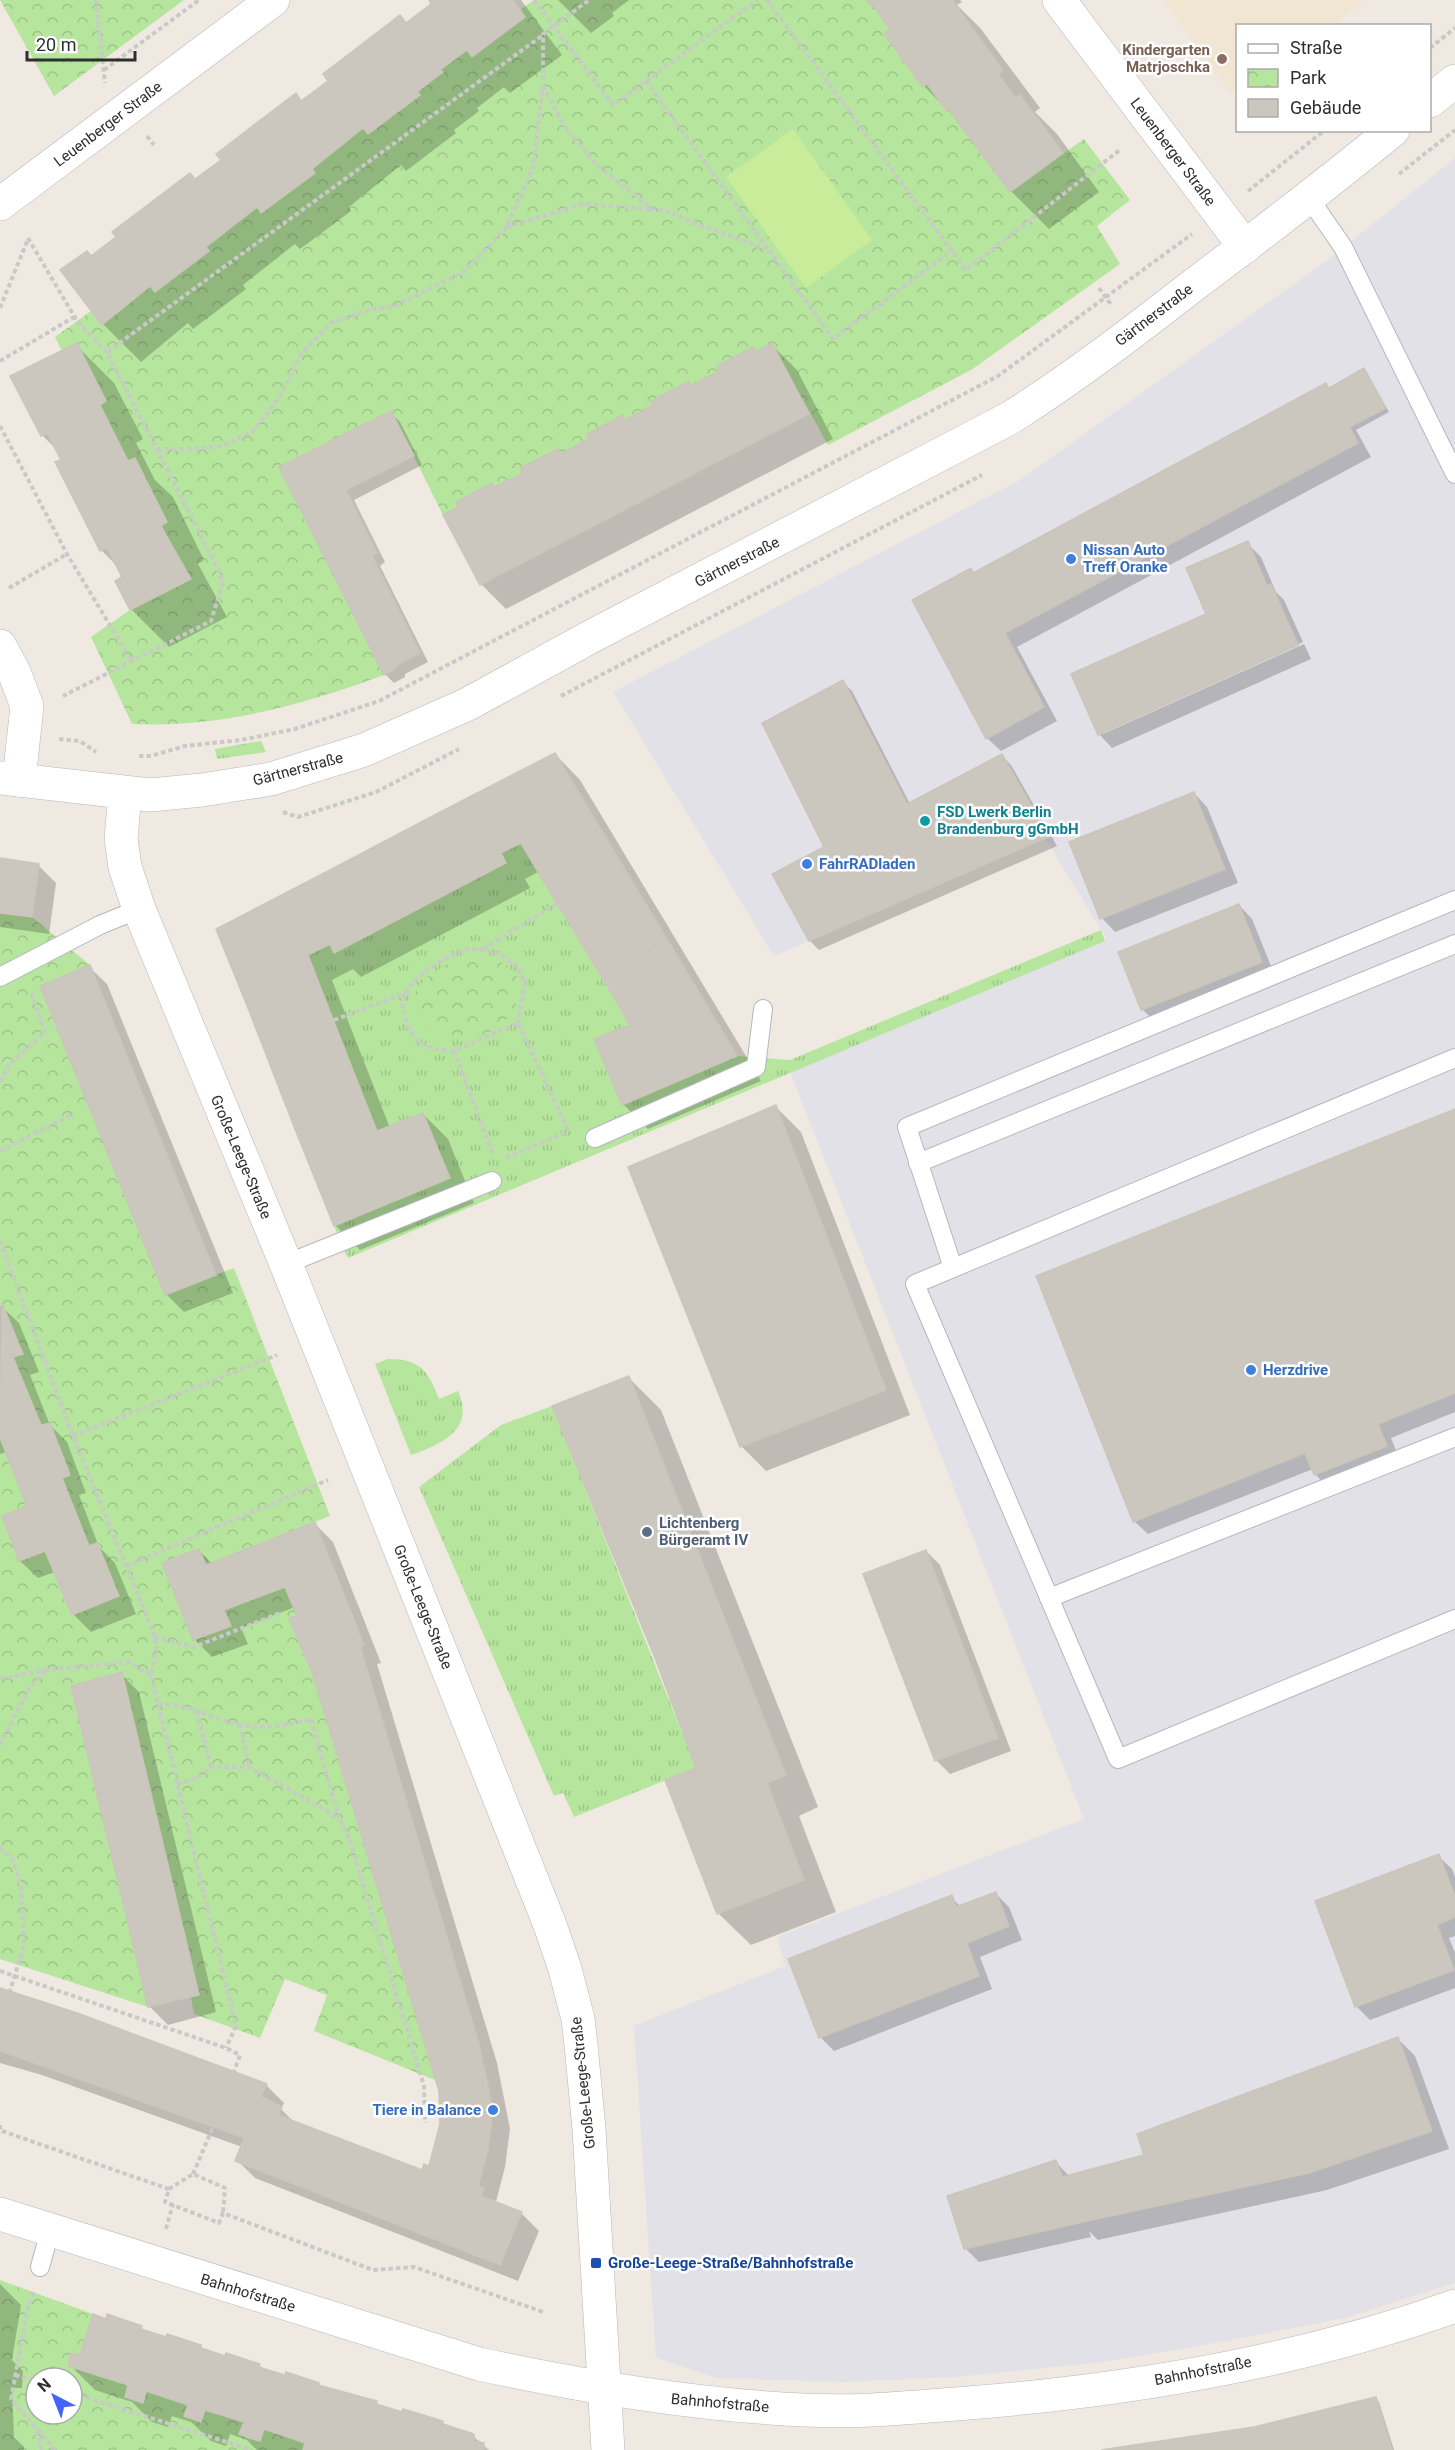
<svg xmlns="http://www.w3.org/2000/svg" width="1455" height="2450" font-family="Roboto,sans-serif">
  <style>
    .industrial { fill: #e3e1e8 }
    .education { fill: #f0e6d1 }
    .grass { fill: url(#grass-tufts) }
    .park { fill: url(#park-crowns); fill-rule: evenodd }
    .pitch { fill: #c9ec9a }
    .shadow { fill: #0003 }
    .building { fill: #cbc7bf; stroke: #cbc5ba; stroke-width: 1.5 }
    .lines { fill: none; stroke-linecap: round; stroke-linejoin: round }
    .service-casing { stroke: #b4b7c1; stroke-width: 20 }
    .minor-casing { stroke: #b4b7c1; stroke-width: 34 }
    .tertiary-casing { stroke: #b4b7c1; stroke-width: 34 }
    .path { stroke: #c9c9c9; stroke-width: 4; stroke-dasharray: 4.5 3; stroke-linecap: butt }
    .service { stroke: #fff; stroke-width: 18 }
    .minor { stroke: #fff; stroke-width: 33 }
    .tertiary { stroke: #fff; stroke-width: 33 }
    .education-dot { fill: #8d6e63; stroke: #fff; stroke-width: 2 }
    .shop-dot { fill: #3f7fe0; stroke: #fff; stroke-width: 2 }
    .culture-dot { fill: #0f9aa8; stroke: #fff; stroke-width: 2 }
    .service-dot { fill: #5c6f8a; stroke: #fff; stroke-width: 2 }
    .transit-dot { fill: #1a4fb4; stroke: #fff; stroke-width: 2 }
    .labels { text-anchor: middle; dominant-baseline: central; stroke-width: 5; stroke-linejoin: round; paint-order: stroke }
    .education-label { font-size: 15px; font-weight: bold; fill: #785e54; stroke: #fff; text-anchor: end }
    .street-label { font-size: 15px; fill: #2e2e2e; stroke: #fff }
    .shop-label { font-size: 15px; font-weight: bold; fill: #366cbe; stroke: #fff; text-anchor: start }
    .culture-label { font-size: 15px; font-weight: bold; fill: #0d838f; stroke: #fff; text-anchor: start }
    .service-label { font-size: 15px; font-weight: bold; fill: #4e5e75; stroke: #fff; text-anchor: start }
    .transit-label { font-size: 15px; font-weight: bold; fill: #164399; stroke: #fff; text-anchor: start }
  </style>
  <defs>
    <pattern id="grass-tufts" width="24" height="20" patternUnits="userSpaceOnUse" patternTransform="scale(1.5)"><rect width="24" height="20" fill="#b6e59e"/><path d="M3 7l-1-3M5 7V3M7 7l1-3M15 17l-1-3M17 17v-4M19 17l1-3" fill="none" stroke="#9dc588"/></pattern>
    <pattern id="park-crowns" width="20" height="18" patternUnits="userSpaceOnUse" patternTransform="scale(1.5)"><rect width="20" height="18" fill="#b6e59e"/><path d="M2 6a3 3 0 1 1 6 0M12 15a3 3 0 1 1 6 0" fill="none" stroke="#9dc588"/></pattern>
  </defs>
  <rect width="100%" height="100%" fill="#efe9e1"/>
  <polygon class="industrial" points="1455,158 1455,2283 1345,2318 1226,2341 1104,2362 956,2377 842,2382 716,2378 656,2358 634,2026 785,1966 777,1937 1084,1819 790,1072 1107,939 1046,840 774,956 613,692 1020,480 1329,259"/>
  <polygon class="education" points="1163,0 1365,0 1334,25 1238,26 1237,93 1230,92"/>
  <g class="grass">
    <polygon points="261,741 266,752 217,759 215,749"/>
    <polygon points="521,843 630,1025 622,1105 737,1056 790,1060 1101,930 1105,941 348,1258 334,1226 450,1177 423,1113 377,1131 308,955 330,944 335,953 506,863 501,853"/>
    <path d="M388 1359C421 1359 428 1371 439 1399L458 1391C475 1429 443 1444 411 1455L375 1364Z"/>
    <polygon points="552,1406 696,1768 574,1817 563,1793 554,1796 419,1487 501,1425"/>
  </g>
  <g class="park">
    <polygon points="0,0 184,0 54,96"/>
    <path d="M534 0H866L869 4 871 3 890 29 884 34 923 87 927 84 946 111 949 110 1010 192 1084 139 1130 200 1097 226 1120 264 971 370 828 445 772 344 756 352 753 347 717 366 719 371 691 386 689 381 651 401 653 405 625 420 623 416 587 434 589 439 560 454 557 449 521 468 523 473 494 487 492 483 456 502 458 507 443 515 391 411 279 467 384 675C303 705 219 728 132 724L91 637 130 610 190 579 161 526 167 522 135 458 128 461 100 405 106 401 62 351 55 337 91 311 102 325 150 286 155 292 209 251 206 247 257 207 262 213 315 173 312 169 363 128 368 134 442 73 440 70 467 50 472 56 525 17 520 10Z"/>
    <polygon points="0,913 32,917 90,965 40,986 165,1294 234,1268 330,1516 206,1565 199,1549 163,1563 231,1626 224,1610 285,1587 297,1616 290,1619 308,1666 310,1665 435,2080 314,2031 327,1995 285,1979 260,2038 194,2014 191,1997 199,1994 121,1672 71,1686 148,2007 0,1959 0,1438 27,1506 2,1516 19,1561 45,1551 72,1615 119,1595 98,1543 89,1546 62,1478 69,1474 50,1423 41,1425 13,1357 22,1353 0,1304"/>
    <path d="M476 955C488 958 505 962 514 972 527 990 513 1018 497 1028 480 1038 462 1040 443 1041 430 1032 413 1018 414 1000 415 977 457 957 476 955Z"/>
    <path d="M0 2280 93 2314 80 2355 72 2353 68 2366 128 2385 125 2397 142 2403 146 2391 188 2405 184 2417 201 2422 205 2410 244 2422 240 2434 260 2441 264 2429 305 2443 303 2450H0ZM36 2378H72V2414H36Z"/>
  </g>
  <polygon class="pitch" points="793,129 872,240 806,288 726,177"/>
  <g class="shadow">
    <polygon points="430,0 521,0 562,55 510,93 504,87 477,108 479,111 454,130 456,133 406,171 401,165 349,207 351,211 300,249 295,244 243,285 246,289 193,329 188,323 141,362 103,324 63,271 92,258 223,160 296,95 302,102 433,4"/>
    <polygon points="558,0 629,0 612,13 614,16 591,33"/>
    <polygon points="867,0 960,0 962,2 957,5 981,29 1040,108 1035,112 1057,134 1099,192 1049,229 1011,191 960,123 924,86 892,29"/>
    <polygon points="76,345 114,383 143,439 136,443 155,480 173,497 204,560 198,564 227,617 169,647 131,609 124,578 118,567 101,550 57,450 42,435"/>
    <polygon points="772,345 797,370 833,439 506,609 481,584 492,485 496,489 525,474 557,451 562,455 592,440 623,417 626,421 655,406 689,383 693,387 722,371 753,349 758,353"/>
    <polygon points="1364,370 1389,412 1356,430 1371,457 1017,647 1057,721 1001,751 987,738 971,570 975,574 1326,385 1330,389"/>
    <polygon points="391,413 400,422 422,465 354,500 385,562 380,566 428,662 405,674 405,677 394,683 385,674 281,467"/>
    <polygon points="1247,543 1261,557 1276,592 1284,600 1303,642 1103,731 1103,734 1304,644 1311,659 1112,748 1099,734 1208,614"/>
    <polygon points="843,682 852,691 910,804 1002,756 1011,765 1057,846 819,950 810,941 826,848"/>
    <polygon points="555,754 580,780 761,1081 648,1129 623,1104 632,1026 540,871 525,879 530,888 384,965 361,977 353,969 332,980 390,1128 423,1114 448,1139 474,1203 360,1250 335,1225 218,930"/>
    <polygon points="1194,793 1207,807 1238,883 1115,932 1102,918"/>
    <polygon points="0,860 38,865 56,883 49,934 0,927"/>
    <polygon points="1239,905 1252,919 1275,976 1156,1023 1142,1009"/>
    <polygon points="89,967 107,984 233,1293 184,1312 166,1294"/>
    <polygon points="776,1107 801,1132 910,1415 766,1471 741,1446"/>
    <polygon points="1455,1111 1455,1412 1391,1438 1400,1460 1328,1488 1315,1474 1313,1469 1148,1534 1134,1521"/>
    <polygon points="0,1305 19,1323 39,1372 30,1375 50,1425 67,1442 86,1493 79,1495 99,1547 115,1563 136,1614 91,1632 73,1614 55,1572 38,1578 20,1561 4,1517 29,1507 7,1452 0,1454"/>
    <polygon points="629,1378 661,1410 818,1807 799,1816 836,1912 751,1945 718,1913 698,1769"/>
    <polygon points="315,1524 333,1542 381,1663 377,1664 497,2063 510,2129 505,2167 496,2202 521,2213 539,2231 518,2281 255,2178 237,2160 242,2147 42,2075 0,2063 0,1990 266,2085 284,2103 281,2109 295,2123 423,2172 430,2168 441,2129 440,2091 295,1607 241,1628 248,1644 212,1657 194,1639 199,1550 212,1564"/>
    <polygon points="926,1551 940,1565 1011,1751 950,1774 937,1761 865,1575"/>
    <polygon points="121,1674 139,1692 216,2012 168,2025 150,2007 72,1687"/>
    <polygon points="1438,1856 1452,1869 1455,1877 1455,1936 1449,1938 1455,1953 1455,1988 1370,2020 1357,2007 1317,1902"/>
    <polygon points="995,1893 1009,1907 1022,1940 980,1957 992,1989 834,2051 820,2037 951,1897 961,1907"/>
    <polygon points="1397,2038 1415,2056 1449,2149 1327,2190 1098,2240 1089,2231 1091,2237 979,2262 965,2248 1055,2161 1069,2176 1146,2156"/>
    <polygon points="0,2284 21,2305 12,2360 23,2371 22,2388 12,2388 14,2437 24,2447 24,2450 0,2450"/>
    <polygon points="107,2321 141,2327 147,2333 201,2347 205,2351 259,2365 263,2370 376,2402 381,2407 443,2423 447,2427 473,2436 489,2450 257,2450 247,2440 230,2434 226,2446 211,2441 191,2422 172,2416 168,2427 152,2422 132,2402 95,2390 70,2365 81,2357"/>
    <polygon points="1375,2398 1379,2402 1394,2450 1113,2450 1254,2428"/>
  </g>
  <g class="building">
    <polygon points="429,0 513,0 525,17 472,57 467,50 440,70 443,72 417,91 420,95 368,134 363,128 312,169 315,173 261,213 257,207 206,247 209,251 155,292 150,286 102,325 60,270 87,251 91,256 116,237 112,232 190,173 195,179 221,160 216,154 296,93 301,101 328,81 323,74 400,15 406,23 431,4"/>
    <polygon points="866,0 952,0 1003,70 998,74 1015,98 1020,95 1063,153 1010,192 949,110 947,111 927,84 923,87 884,34 890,29 871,3 869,4"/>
    <polygon points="77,343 106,401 100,405 128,461 135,458 167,522 161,526 191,579 130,610 115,581 122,577 107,548 100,551 55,462 61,460 47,433 41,436 10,376"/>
    <polygon points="772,343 809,414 480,585 443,515 458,507 456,502 492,483 494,487 523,473 520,468 558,449 560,454 589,439 587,434 623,415 625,420 653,405 651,401 689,381 691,386 719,371 717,366 753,347 756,352"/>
    <polygon points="1364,368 1386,408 1350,427 1329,388"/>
    <polygon points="1326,383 1358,443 1005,633 1044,707 986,739 912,600 971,568 973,573"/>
    <polygon points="391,411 414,456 346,490 377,553 372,556 420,653 397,665 396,668 384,675 279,467"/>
    <polygon points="1248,541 1267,586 1271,584 1298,645 1098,735 1071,674 1206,614 1186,568"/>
    <polygon points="843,680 907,804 1002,754 1049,837 809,941 772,874 824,847 762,723"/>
    <polygon points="555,753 600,828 535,867 521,843 501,853 506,863 481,876 446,809"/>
    <polygon points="1194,792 1225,869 1100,919 1069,842"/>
    <polygon points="446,809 481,876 359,940 324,873"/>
    <polygon points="600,828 667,939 603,979 535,867"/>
    <polygon points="0,858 39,864 32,917 0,913"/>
    <polygon points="324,873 359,940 334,953 330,944 308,955 318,981 248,1008 216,929"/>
    <polygon points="1239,904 1262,962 1141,1010 1118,952"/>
    <polygon points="667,939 737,1056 622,1105 594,1039 630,1025 603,979"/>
    <polygon points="90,965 216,1275 165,1295 40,986"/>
    <polygon points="318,981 365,1101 295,1129 248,1008"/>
    <polygon points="365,1101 377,1131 423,1113 450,1178 334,1226 295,1129"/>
    <polygon points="776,1105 886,1390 740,1447 628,1167"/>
    <polygon points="1455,1109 1455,1393 1378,1424 1387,1446 1314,1475 1305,1453 1133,1522 1036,1276"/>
    <polygon points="2,1303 23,1354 13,1357 41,1425 50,1423 70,1475 62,1478 89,1546 97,1543 119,1596 72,1615 45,1551 19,1561 2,1516 27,1506 0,1438"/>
    <polygon points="629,1376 786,1775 767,1783 804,1880 717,1914 665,1780 696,1768 655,1658 552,1406"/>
    <polygon points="315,1522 364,1645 309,1666 289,1618 297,1616 285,1587 224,1610 231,1626 193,1640 162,1563 199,1549 206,1565"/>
    <polygon points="926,1550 998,1738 935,1761 863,1574"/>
    <polygon points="360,1646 479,2044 429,2059 310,1665"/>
    <polygon points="122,1672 199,1995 148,2007 71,1686"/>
    <polygon points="1439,1854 1455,1897 1455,1917 1437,1925 1454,1970 1355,2007 1315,1901"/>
    <polygon points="996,1892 1009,1926 967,1943 979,1976 819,2038 788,1959 952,1895 956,1907"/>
    <polygon points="0,1988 80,2014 267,2084 261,2096 282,2107 278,2115 422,2170 484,2188 481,2196 522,2212 500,2265 235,2161 244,2138 0,2051"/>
    <polygon points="1398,2037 1432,2131 1309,2173 1079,2223 1062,2177 1144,2155 1137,2134"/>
    <polygon points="479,2044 493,2110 488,2149 478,2187 422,2170 424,2164 429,2166 440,2124 439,2091 429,2059"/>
    <polygon points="1056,2160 1079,2223 964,2249 947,2196"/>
    <polygon points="93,2314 106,2319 107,2314 142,2326 141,2329 166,2337 167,2334 201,2345 201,2348 225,2356 226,2353 260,2364 259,2367 271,2371 249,2438 239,2434 244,2422 205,2410 201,2422 184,2416 188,2405 146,2391 143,2403 125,2397 128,2385 68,2366 71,2353 80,2355"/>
    <polygon points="271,2371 285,2375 286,2372 319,2383 318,2385 377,2401 376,2404 389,2408 377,2450 303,2450 305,2443 264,2429 260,2441 249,2438"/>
    <polygon points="1376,2397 1392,2450 1101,2450 1254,2427"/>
    <polygon points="389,2408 402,2412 403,2409 443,2421 443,2424 474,2434 474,2441 484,2443 484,2450 377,2450"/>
  </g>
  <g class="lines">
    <defs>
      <g id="service">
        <polyline points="1309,198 1343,247 1455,474"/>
        <polyline points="0,977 100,925 139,909"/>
        <polyline points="1455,1058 915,1284 1118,1759 1455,1619"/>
        <polyline points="595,1138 756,1067 763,1009"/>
        <polyline points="918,1163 1455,944"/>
        <polyline points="286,1264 492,1181"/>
        <polyline points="953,1268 907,1127 1455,900"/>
        <polyline points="1049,1598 1455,1437"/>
        <polyline points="40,2267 50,2231"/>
      </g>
      <g id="minor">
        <polyline points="1059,0 1245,247"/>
        <polyline points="0,204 273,0"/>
        <polyline points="0,646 14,672 27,706 19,780"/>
        <polyline points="125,794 121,839 125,867 139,909 286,1264 550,1925 565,1969 578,2019 581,2045 589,2129 608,2450"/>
        <path d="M0 2214 479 2364C586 2387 694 2405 804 2410 859 2413 914 2407 968 2403 1133 2390 1299 2362 1455 2306"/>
      </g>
      <g id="tertiary">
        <polyline points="1430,101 1455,81"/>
        <path d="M0 778 150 795 202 790 271 779 364 750 468 704 594 635 1010 418C1073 378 1132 333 1191 287 1259 236 1327 184 1393 130"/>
      </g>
    </defs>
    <use href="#service" class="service-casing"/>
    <use href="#minor" class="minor-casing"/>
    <use href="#tertiary" class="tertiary-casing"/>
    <g class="path">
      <polyline points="96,0 105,83"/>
      <polyline points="534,0 613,105 757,0"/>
      <polyline points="767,0 966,270 1121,149"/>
      <polyline points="1430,48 1455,28"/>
      <polyline points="104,70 199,0"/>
      <polyline points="646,81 833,339 953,250"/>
      <polyline points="543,86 564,126 596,164 652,209 666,211 704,227 767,249"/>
      <polyline points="147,136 154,145"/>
      <polyline points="1399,174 1455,130"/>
      <polyline points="1248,191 1325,130"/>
      <polyline points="507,227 583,204 652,209"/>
      <polyline points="28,238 77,321 107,352 218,569 223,582 211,621 63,696"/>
      <polyline points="1099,288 1112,306"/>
      <polyline points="0,308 28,239"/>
      <polyline points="107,352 543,35"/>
      <polyline points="0,361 74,317"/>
      <polyline points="0,426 67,554 132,662"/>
      <polyline points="157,449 197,449 222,446 253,431 281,395 301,354 331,323 365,311 395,306 465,271 506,228 533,167 543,85 543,34 589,0"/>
      <polyline points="9,588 67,554"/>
      <polyline points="561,696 982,475"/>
      <polyline points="59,739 80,741 96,752"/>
      <polyline points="139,756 151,756 185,746 241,740 295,729 379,701 998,376 1192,234"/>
      <polyline points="283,812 298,817 376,792 459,749"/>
      <polyline points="483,949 557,903"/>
      <polyline points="334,1020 406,993"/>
      <path d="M454 1051C416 1048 410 1040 402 1003L410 986 426 970 446 958 467 949H483L502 956 517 966 525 983 518 1023"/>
      <polyline points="0,1082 9,1065 45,1032 31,992"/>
      <polyline points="0,1151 73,1114"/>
      <polyline points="492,1153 454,1051 518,1023 568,1130"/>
      <polyline points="506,1158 568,1131"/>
      <polyline points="0,1241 73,1436 155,1637 156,1650 151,1675 236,2026 226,2048"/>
      <polyline points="73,1436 277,1355"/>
      <polyline points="126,1566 328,1480"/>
      <polyline points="155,1637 194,1647 280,1613"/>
      <polyline points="0,1679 46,1670 128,1662 151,1675"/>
      <path d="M158 1705C188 1702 213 1720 242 1725 266 1729 288 1725 311 1719L339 1818 349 1838 424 2086 425 2123"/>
      <polyline points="197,1711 211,1767"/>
      <polyline points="240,1724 249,1767"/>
      <polyline points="0,1745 29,1689 46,1670"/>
      <polyline points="177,1784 198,1778 211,1767 249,1767 339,1818"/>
      <polyline points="0,1848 12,1858 21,1886 24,1945 10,1991"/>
      <polyline points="0,1971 226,2048 240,2055 234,2072"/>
      <polyline points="0,2125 0,2133"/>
      <polyline points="2,2131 169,2189 165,2202 219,2223 223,2213 373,2270 414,2267 543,2312"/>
      <polyline points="193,2174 213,2127"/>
      <polyline points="169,2189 193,2174 225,2188 223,2213"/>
      <polyline points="166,2229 173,2204"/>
      <polyline points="33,2292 27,2311 11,2399 55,2450"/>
      <polyline points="15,2375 36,2381"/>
      <polyline points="72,2393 252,2450"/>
      <polyline points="36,2431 42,2450"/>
    </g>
    <use href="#service" class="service"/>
    <use href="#minor" class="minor"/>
    <use href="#tertiary" class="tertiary"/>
  </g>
  <circle class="education-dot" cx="1222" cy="59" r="6"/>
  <g class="shop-dot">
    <circle cx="1071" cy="559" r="6"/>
    <circle cx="807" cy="864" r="6"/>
    <circle cx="1251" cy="1370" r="6"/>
    <circle cx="493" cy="2110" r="6"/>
  </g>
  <circle class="culture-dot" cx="925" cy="821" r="6"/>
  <circle class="service-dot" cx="647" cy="1532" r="6"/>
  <rect class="transit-dot" x="590" y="2257" width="12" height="12" rx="3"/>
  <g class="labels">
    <g class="education-label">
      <text x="1210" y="50">Kindergarten<tspan x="1210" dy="17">Matrjoschka</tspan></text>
    </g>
    <g class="street-label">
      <text transform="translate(108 124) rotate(-37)">Leuenberger Straße</text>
      <text transform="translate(1173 152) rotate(53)">Leuenberger Straße</text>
      <text transform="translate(1154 315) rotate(-37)">Gärtnerstraße</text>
      <text transform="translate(737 562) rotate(-27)">Gärtnerstraße</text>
      <text transform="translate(298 769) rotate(-15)">Gärtnerstraße</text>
      <text transform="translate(241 1157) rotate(67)">Große-Leege-Straße</text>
      <text transform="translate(423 1607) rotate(68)">Große-Leege-Straße</text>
      <text transform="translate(583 2083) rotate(-96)">Große-Leege-Straße</text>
      <text transform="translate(248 2293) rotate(17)">Bahnhofstraße</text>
      <text transform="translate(1203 2371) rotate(-11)">Bahnhofstraße</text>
      <text transform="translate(720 2403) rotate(5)">Bahnhofstraße</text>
    </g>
    <g class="shop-label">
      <text x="1083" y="550">Nissan Auto<tspan x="1083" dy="17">Treff Oranke</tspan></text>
      <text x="819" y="864">FahrRADladen</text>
      <text x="1263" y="1370">Herzdrive</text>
      <text x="481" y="2110" text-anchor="end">Tiere in Balance</text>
    </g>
    <g class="culture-label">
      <text x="937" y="812">FSD Lwerk Berlin<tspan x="937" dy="17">Brandenburg gGmbH</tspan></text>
    </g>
    <g class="service-label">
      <text x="659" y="1523">Lichtenberg<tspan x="659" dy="17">Bürgeramt IV</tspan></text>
    </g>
    <g class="transit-label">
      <text x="608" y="2263">Große-Leege-Straße/Bahnhofstraße</text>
    </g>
  </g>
  <rect x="1236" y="24" width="195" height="108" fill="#ffffff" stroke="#ababab" stroke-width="1.5"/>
  <rect x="1248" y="44" width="30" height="9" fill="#ffffff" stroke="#ababab" stroke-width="1.5"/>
  <text x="1290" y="54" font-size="18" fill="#2e2e2e">Straße</text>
  <rect x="1248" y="69" width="30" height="18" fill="url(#park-crowns)" stroke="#ababab" stroke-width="1.5"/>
  <text x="1290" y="84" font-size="18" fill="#2e2e2e">Park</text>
  <rect x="1248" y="99" width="30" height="18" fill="#cbc7bf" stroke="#ababab" stroke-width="1.5"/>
  <text x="1290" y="114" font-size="18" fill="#2e2e2e">Gebäude</text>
  <g transform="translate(54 2396) rotate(318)"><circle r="28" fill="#ffffff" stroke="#ababab" stroke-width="1.5"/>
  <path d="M0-4.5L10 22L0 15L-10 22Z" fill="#4264fb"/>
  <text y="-9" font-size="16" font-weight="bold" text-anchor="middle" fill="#2e2e2e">N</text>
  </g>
  <path d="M27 51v9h108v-9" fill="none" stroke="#2e2e2e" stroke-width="3"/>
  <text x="36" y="51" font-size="18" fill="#2e2e2e" stroke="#ffffff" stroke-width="4.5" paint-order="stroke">20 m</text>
</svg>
